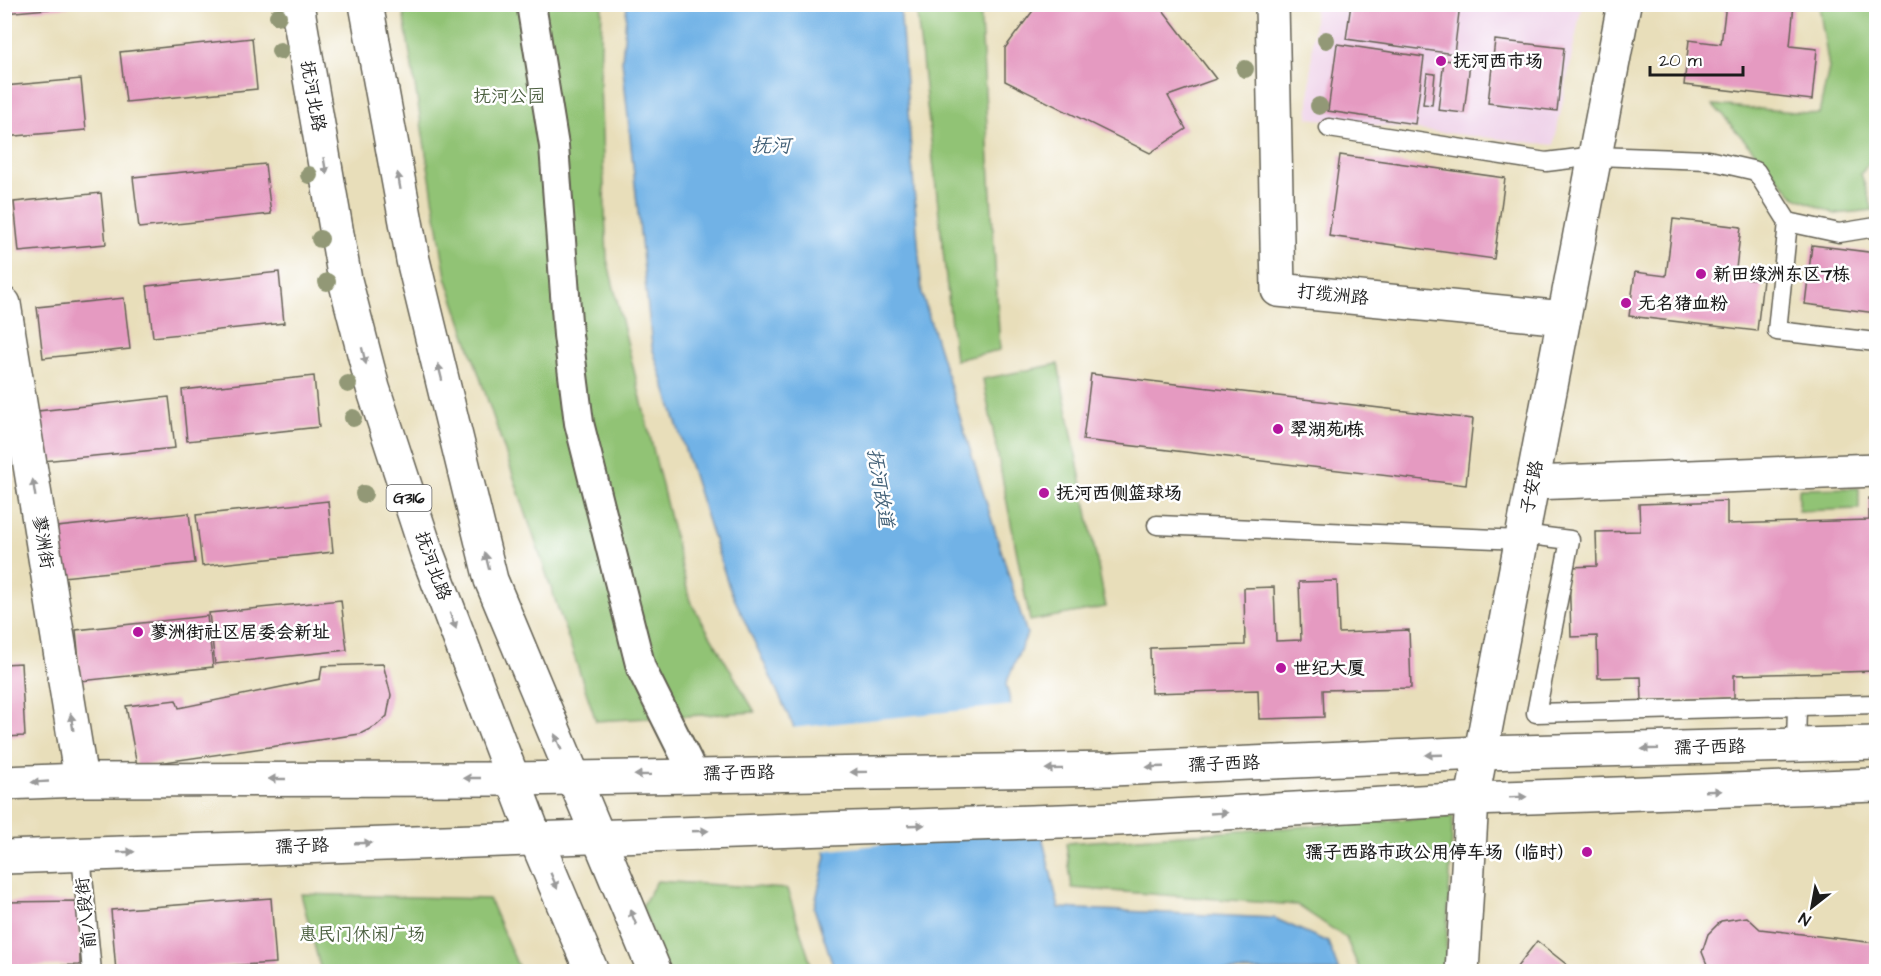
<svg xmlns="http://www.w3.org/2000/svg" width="1881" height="976" font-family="'Architects Daughter','LXGW WenKai TC',sans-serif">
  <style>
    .built { fill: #eed0e8 }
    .green { fill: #91c374; stroke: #567048; stroke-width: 1.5 }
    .water { fill: #71b2e6; stroke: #466781; stroke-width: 1.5 }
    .pier { fill: #e8deba }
    .building { fill: #e59ac1 }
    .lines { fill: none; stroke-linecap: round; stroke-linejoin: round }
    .service-casing { stroke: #636053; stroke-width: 21 }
    .pedestrian-casing { stroke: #636053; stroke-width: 32 }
    .minor-casing { stroke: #636053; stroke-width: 36 }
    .tertiary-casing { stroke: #636053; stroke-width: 36 }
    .secondary-casing { stroke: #636053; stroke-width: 36 }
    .primary-casing { stroke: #636053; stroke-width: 36 }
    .service { stroke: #fff; stroke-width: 18 }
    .pedestrian { stroke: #fff; stroke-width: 28 }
    .minor { stroke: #fff; stroke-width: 33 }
    .tertiary { stroke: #fff; stroke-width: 33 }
    .secondary { stroke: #fff; stroke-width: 33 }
    .primary { stroke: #fff; stroke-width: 33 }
    .tree { fill: #929876 }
    .oneway { fill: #999 }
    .poi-dot { fill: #b5179e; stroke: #fff; stroke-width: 2 }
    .labels { text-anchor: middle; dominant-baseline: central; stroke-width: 5; stroke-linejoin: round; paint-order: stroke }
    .shield { fill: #fff; stroke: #606060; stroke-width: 1.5 }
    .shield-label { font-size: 16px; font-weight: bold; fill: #1c1c1c }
    .poi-label { font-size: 18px; font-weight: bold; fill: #1c1c1c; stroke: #fff; text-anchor: start }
    .street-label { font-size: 18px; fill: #1c1c1c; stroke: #fff }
    .park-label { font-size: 18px; fill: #4b5f3f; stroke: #fff }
    .water-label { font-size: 20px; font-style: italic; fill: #426077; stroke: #fff }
  </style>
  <rect width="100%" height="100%" fill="#fff"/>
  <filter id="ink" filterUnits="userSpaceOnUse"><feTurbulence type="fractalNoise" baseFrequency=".0167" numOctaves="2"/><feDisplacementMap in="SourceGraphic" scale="12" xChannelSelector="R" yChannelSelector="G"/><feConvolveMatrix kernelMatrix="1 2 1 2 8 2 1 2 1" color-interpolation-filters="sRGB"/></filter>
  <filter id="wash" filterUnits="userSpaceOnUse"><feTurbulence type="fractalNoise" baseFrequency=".008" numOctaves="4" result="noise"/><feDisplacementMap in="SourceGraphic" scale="24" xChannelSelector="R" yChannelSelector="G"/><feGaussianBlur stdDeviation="1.35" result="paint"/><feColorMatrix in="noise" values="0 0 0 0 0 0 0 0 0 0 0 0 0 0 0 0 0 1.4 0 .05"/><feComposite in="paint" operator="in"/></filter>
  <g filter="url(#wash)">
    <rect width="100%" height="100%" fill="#e8deba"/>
    <polygon class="built" points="1315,5 1582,5 1554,145 1308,118"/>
    <g class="green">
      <polygon points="402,5 602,5 600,84 607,259 690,601 755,712 596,721 446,277"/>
      <polygon points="916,5 980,5 1000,350 955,360"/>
      <polygon points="1819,5 1876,5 1876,153 1861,174 1873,210 1835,214 1795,197 1713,105 1819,114 1829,68"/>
      <polygon points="1058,364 1106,607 1030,621 983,379"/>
      <polygon points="1859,488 1859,509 1799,511 1799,489"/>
      <polygon points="1453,816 1445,971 1360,971 1346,938 1297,905 1072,888 1066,843"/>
      <polygon points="657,881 787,889 813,971 667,971 642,906"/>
      <polygon points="301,894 489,899 520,971 321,971"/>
    </g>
    <polygon class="water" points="627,5 900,5 922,294 1027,634 1006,684 1059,908 1274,918 1328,942 1339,971 835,971 814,908 826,856 795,730 729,587 652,347 622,60"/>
    <polygon class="pier" points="1014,705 1043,828 821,851 791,728"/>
    <g id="blocks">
      <g class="building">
        <polygon points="4,4 69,4 69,7 4,13"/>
        <polygon points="1038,4 1168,4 1163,10 1216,79 1168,96 1186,129 1150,153 1005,81 1005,48"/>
        <polygon points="1351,4 1460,4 1454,54 1346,39"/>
        <polygon points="1726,4 1794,4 1790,46 1817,49 1812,100 1684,85 1689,40 1721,44"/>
        <polygon points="252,38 257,89 126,102 120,52"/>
        <polygon points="1495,40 1564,48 1557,111 1488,103"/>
        <polygon points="1337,44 1424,57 1415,124 1328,111"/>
        <polygon points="1444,60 1470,63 1464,113 1438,110"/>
        <polygon points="1427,73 1435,74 1432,105 1423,104"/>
        <polygon points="81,79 86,130 4,137 4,86"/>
        <polygon points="1340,155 1505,178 1494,259 1329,236"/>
        <polygon points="265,164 271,214 139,228 133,177"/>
        <polygon points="101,193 106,244 19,252 14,202"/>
        <polygon points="1673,219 1741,227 1735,277 1763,280 1757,331 1629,316 1635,272 1666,276"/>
        <polygon points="1812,245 1876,253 1876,313 1805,304"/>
        <polygon points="279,272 284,323 153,337 147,286"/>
        <polygon points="124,298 130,349 43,358 37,307"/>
        <polygon points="1091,374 1473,419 1466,485 1083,440"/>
        <polygon points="314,376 319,427 187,441 182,390"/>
        <polygon points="169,397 175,448 43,461 38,411"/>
        <polygon points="1869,498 1876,498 1876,671 1734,675 1734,698 1642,701 1641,677 1598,678 1597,636 1571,637 1569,567 1597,566 1596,532 1640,531 1639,504 1727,501 1727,524 1869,520"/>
        <polygon points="328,501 333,552 202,566 196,515"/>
        <polygon points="189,513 195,563 63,577 57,527"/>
        <polygon points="1337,581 1339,633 1409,630 1411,688 1323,690 1324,717 1259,719 1258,690 1151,693 1150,648 1245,645 1244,588 1274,587 1276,641 1301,640 1299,582"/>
        <polygon points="341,600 347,650 215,664 209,613"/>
        <polygon points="207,616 213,667 81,681 76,630"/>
        <polygon points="21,663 25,736 4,737 4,664"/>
        <polygon points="383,664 391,695 387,716 376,726 360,734 137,766 126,706 176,700 179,708 320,679 322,666"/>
        <polygon points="271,898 276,963 116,972 111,910"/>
        <polygon points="79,901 80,965 4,967 4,902"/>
        <polygon points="1747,917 1760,929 1875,943 1871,972 1710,972 1702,952 1708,934 1721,921"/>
        <polygon points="1537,941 1576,972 1513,972"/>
      </g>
    </g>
  </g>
  <g filter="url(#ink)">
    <use href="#blocks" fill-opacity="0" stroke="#636053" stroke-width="1.5"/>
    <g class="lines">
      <defs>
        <g id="service">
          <polyline points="1329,128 1546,162 1595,156 1708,160 1756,171 1788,222 1839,233 1876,227"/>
          <polyline points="1788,222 1777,331 1876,342"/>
          <polyline points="1157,525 1521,540"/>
          <polyline points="1522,534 1570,540 1536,713 1876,704"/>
          <polyline points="1796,745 1797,706"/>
          <polyline points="81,854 92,972"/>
        </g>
        <polyline id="pedestrian" points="531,4 554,146 568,335 579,423 641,668 688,762"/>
        <g id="minor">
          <polyline points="1272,4 1278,290 1564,318"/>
          <polyline points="4,304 81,780"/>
          <polyline points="1532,483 1876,470"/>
        </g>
        <polyline id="tertiary" points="1462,972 1472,799 1624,4"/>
        <g id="secondary">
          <polyline points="4,783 81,780 513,779 1112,769 1481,753 1876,743"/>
          <polyline points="4,857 1118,819 1472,799 1876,785"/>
        </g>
        <g id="primary">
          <polyline points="297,4 345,280 373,388 426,550 535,837 592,972"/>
          <polyline points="366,4 413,260 491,580 655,972"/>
        </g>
      </defs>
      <use href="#service" class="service-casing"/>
      <use href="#pedestrian" class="pedestrian-casing"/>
      <use href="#minor" class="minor-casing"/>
      <use href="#tertiary" class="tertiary-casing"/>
      <use href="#secondary" class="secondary-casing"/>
      <use href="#primary" class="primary-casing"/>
      <use href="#service" class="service"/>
      <use href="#pedestrian" class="pedestrian"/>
      <use href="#minor" class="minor"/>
      <use href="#tertiary" class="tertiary"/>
      <use href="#secondary" class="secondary"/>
      <use href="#primary" class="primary"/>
    </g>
    <g class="tree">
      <circle cx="278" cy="16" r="9"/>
      <circle cx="1326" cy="40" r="9"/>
      <circle cx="280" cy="51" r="9"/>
      <circle cx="1245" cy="69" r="9"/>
      <circle cx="1319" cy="106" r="9"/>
      <circle cx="309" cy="175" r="9"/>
      <circle cx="320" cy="239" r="9"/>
      <circle cx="327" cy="282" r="9"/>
      <circle cx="348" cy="384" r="9"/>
      <circle cx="353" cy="418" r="9"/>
      <circle cx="364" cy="494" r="9"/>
    </g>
    <defs><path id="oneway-solid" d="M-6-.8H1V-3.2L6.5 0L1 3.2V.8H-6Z" transform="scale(1.5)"/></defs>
    <g class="oneway">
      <use href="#oneway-solid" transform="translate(325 166) rotate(80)"/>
      <use href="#oneway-solid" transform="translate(399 181) rotate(-100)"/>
      <use href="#oneway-solid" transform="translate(364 356) rotate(76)"/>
      <use href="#oneway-solid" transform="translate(440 372) rotate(-104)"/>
      <use href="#oneway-solid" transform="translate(34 488) rotate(-99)"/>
      <use href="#oneway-solid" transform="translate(487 561) rotate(-104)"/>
      <use href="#oneway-solid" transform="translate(453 621) rotate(69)"/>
      <use href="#oneway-solid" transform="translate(72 722) rotate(-99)"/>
      <use href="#oneway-solid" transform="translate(558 742) rotate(-113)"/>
      <use href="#oneway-solid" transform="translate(1650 749) rotate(179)"/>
      <use href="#oneway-solid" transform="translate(1434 755) rotate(178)"/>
      <use href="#oneway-solid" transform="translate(1155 767) rotate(178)"/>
      <use href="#oneway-solid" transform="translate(1054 769) rotate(179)"/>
      <use href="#oneway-solid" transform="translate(859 772) rotate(179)"/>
      <use href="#oneway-solid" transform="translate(643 775) rotate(179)"/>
      <use href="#oneway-solid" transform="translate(472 778) rotate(180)"/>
      <use href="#oneway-solid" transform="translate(277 779) rotate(180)"/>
      <use href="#oneway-solid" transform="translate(40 782) rotate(177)"/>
      <use href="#oneway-solid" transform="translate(1713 791) rotate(-2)"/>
      <use href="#oneway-solid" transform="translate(1518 797) rotate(-2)"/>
      <use href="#oneway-solid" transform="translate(1219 813) rotate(-3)"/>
      <use href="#oneway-solid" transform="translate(916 825) rotate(-2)"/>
      <use href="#oneway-solid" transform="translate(700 831) rotate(-2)"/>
      <use href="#oneway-solid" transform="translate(363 843) rotate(-2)"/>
      <use href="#oneway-solid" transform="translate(126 852) rotate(-2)"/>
      <use href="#oneway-solid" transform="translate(554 881) rotate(67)"/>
      <use href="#oneway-solid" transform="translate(633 917) rotate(-112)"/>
    </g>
  </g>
  <g class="poi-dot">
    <circle cx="1441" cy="61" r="6"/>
    <circle cx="1701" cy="274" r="6"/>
    <circle cx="1626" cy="303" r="6"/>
    <circle cx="1278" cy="429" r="6"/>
    <circle cx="1044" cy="493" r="6"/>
    <circle cx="138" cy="632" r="6"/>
    <circle cx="1281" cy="668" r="6"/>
    <circle cx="1587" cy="852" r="6"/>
  </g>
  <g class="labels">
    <rect class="shield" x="386.5" y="485" width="45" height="26" rx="4.5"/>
    <g class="shield-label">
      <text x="409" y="498">G316</text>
    </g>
    <g class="poi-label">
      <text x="1453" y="61">抚河西市场</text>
      <text x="1713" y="274">新田绿洲东区7栋</text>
      <text x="1638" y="303">无名猪血粉</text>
      <text x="1290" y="429">翠湖苑1栋</text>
      <text x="1056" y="493">抚河西侧篮球场</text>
      <text x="150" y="632">蓼洲街社区居委会新址</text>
      <text x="1293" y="668">世纪大厦</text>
      <text x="1575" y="852" text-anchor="end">孺子西路市政公用停车场（临时）</text>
    </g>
    <g class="street-label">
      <text transform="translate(313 96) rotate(80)">抚河北路</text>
      <text transform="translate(1333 295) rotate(6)">打缆洲路</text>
      <text transform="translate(1532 487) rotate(-79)">子安路</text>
      <text transform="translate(43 542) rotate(81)">蓼洲街</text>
      <text transform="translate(433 566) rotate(70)">抚河北路</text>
      <text transform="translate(1710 747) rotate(-1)">孺子西路</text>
      <text transform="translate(1224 764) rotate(-2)">孺子西路</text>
      <text transform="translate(739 773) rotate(-1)">孺子西路</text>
      <text transform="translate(302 846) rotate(-2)">孺子路</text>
      <text transform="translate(86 913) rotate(-96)">前八段街</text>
    </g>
    <g class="park-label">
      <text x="509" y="96">抚河公园</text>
      <text x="362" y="934">惠民门休闲广场</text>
    </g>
    <g class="water-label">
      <text x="771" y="146">抚河</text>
      <text transform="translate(880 488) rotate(81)">抚河故道</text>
    </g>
  </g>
  <rect width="1881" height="976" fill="none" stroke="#fff" stroke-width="24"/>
  <g transform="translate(1812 907) rotate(211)" stroke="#ffffff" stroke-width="4.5" paint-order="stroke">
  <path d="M0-4.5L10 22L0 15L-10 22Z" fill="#1c1c1c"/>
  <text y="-9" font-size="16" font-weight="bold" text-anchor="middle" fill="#1c1c1c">N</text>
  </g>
  <path d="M1650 66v9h93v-9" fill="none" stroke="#1c1c1c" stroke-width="3"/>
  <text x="1659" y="66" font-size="18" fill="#1c1c1c" stroke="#ffffff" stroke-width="4.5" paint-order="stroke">20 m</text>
</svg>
